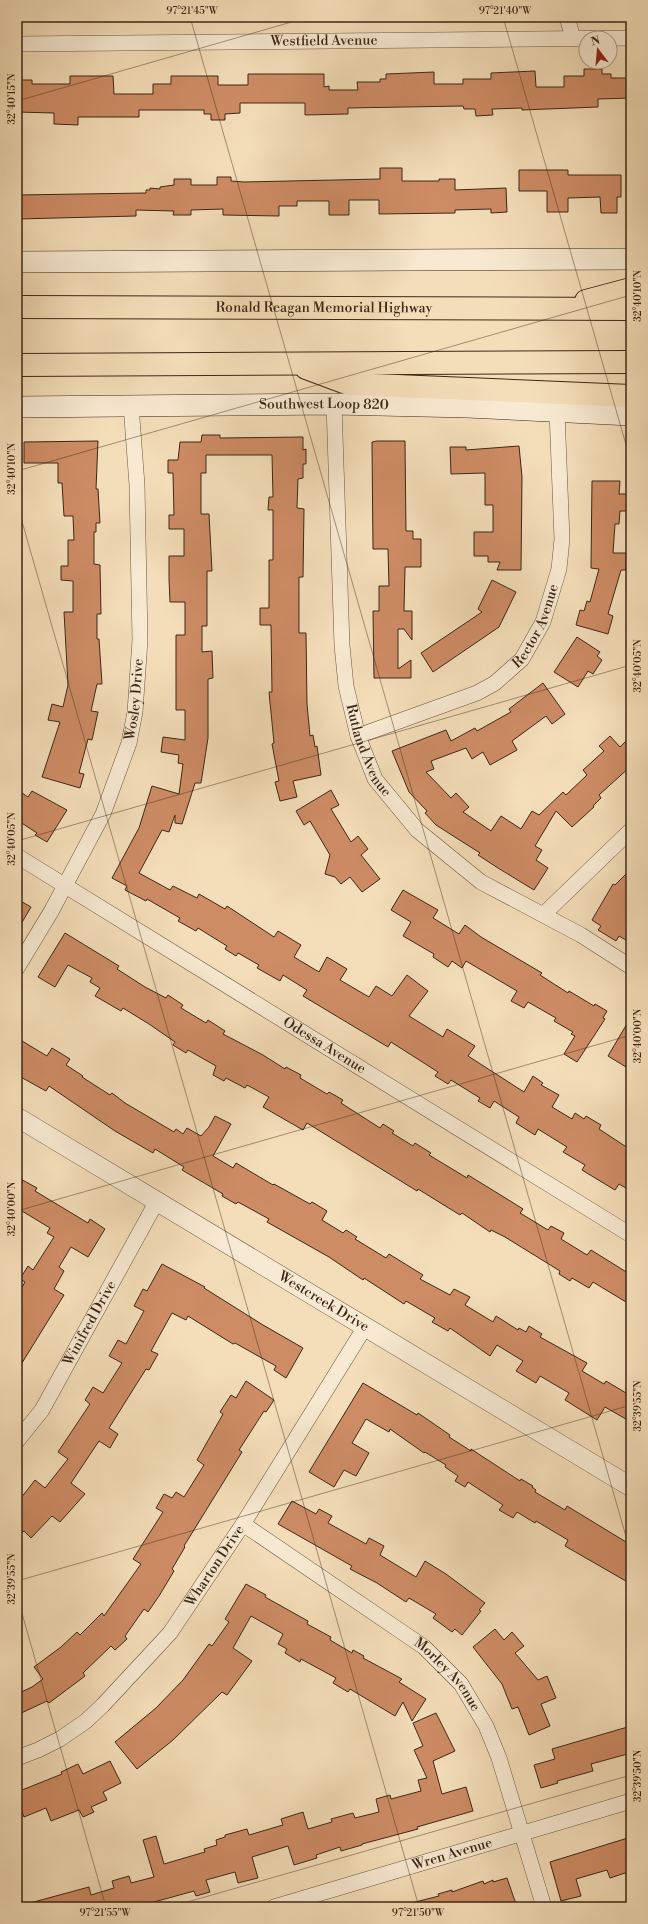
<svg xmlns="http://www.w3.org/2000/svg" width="648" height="1924" font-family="'Libre Bodoni',serif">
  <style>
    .building { fill: #ce8c65; stroke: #3c2716 }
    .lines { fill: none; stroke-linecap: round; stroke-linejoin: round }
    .minor-casing { stroke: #6a553f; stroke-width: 16 }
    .tertiary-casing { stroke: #6a553f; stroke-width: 20 }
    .secondary-casing { stroke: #3c2716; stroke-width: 22 }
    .motorway-casing { stroke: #3c2716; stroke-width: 24 }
    .minor { stroke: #f8ead2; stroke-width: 15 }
    .tertiary { stroke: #f8ead2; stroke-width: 19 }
    .secondary { stroke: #f8ead2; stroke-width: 21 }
    .motorway { stroke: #f4deb9; stroke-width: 22 }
    .ticks { fill: none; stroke: #3c2716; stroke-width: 1; stroke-opacity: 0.45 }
    .labels { text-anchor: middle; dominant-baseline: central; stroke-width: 3; stroke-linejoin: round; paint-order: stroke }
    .street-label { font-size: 14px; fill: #3c2716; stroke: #f8ead2 }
    .neatline { fill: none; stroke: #3c2716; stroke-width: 1.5 }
    .ticks-label { font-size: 10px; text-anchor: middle; fill: #3c2716 }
  </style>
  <rect width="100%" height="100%" fill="#f4deb9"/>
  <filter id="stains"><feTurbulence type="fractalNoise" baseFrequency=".005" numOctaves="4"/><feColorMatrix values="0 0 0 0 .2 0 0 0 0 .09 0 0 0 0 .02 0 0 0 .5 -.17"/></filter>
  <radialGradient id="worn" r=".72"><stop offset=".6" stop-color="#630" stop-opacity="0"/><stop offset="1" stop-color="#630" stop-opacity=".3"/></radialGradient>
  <g class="building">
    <polygon points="584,69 602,69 602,74 611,74 611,78 631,78 631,98 598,99 598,107 522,110 522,108 492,109 493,115 476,116 475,109 464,109 463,106 348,108 348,114 305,115 305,103 240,103 240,113 225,114 225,120 211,120 211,114 204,114 204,110 139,110 139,117 78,117 78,125 54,124 54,113 17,112 17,80 32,80 32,84 70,84 70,76 113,76 114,94 153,94 153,84 171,84 171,76 218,76 218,85 248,85 248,74 324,74 324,87 329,86 329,90 358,90 357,82 380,82 380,79 386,79 386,74 434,72 434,84 463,84 463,79 491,79 491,73 535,71 536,87 564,87 564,76 584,76"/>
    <polygon points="380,168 402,168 402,181 439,181 439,179 455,179 455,190 506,188 507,212 491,213 491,209 455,210 455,213 379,214 379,200 349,200 349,215 329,215 329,201 297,201 297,206 279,206 279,216 223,215 223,209 191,210 191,215 173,215 174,211 136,210 136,216 17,219 17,195 146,193 146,190 150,190 150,188 160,189 160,187 174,185 174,179 191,179 191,185 217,185 217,177 231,177 231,181 244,182 380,179"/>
    <polygon points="519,170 568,170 568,175 621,175 621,197 617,197 617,213 601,213 600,197 568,198 568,212 547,212 547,191 519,191"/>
    <polygon points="202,435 220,435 220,438 303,437 303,450 306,449 306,464 303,464 303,478 298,479 297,508 304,509 303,577 299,577 299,633 306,633 307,704 310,736 313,735 315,747 317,746 321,775 293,781 297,797 280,801 275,782 279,781 272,744 274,743 269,692 272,692 271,625 260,625 260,608 269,608 269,560 273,560 273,510 268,510 269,497 273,497 272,455 206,455 206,473 201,473 201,514 209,514 212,571 207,571 207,626 202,626 202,652 212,651 213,678 208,679 208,738 201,783 195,783 182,824 175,823 175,815 169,832 162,830 139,873 170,890 173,886 197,898 199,894 225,909 227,906 274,937 278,931 301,945 294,957 319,972 327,957 347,969 340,980 369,997 376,986 392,996 407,975 428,991 409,1016 443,1037 447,1029 475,1046 468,1056 524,1092 533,1076 543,1083 541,1085 559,1095 552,1107 572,1119 575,1113 584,1119 586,1116 601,1125 599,1129 631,1150 631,1191 619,1184 615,1190 600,1181 582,1170 585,1165 563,1152 567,1147 538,1129 535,1135 516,1123 519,1117 494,1101 490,1108 478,1101 480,1098 451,1080 448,1084 435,1076 438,1072 391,1042 388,1047 303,996 307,990 283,975 280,981 257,968 259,965 238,953 236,956 225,949 227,946 198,928 196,931 178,921 180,918 147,899 146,901 125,890 127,886 112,878 139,828 152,786 179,794 183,764 178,763 179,755 161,752 163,737 185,740 185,710 176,710 176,635 185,635 185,602 170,602 169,579 169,556 184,556 184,529 169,529 169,515 174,515 173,473 168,473 168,460 178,460 180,442 201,442"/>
    <polygon points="98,441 96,489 98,489 100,523 96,523 96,532 94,532 94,564 100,565 101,614 97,614 97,639 99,639 102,684 97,684 91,711 98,712 92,740 88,739 79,773 84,774 80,788 42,777 60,722 48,720 52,704 63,707 68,685 64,612 73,612 73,581 61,580 61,566 68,566 68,540 74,540 73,516 64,516 62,483 58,483 58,463 24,463 24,442"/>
    <polygon points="377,441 405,441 406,531 413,531 413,539 421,539 421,567 405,567 404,611 412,611 412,640 404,629 398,629 398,669 411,660 411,678 374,678 373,611 379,611 379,586 389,586 388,549 373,549 372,442"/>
    <polygon points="519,446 522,477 521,570 497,570 500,562 488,562 488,556 474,556 474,532 493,532 493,505 485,505 485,473 451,474 450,447 466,447 466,450"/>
    <polygon points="592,481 620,481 619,494 629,494 628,511 620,511 619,524 615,524 613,553 626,553 626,570 621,570 608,614 613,616 608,634 576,625 580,610 584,611 587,601 590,602 599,569 591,568"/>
    <polygon points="492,580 516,592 499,627 433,672 421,653 482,612 478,609"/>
    <polygon points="577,637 600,652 597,656 602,660 593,674 588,671 578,687 554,672"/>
    <polygon points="543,683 565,714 552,724 546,716 512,741 517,750 490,765 483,752 472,759 466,748 431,761 434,769 426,772 451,798 456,793 469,807 463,812 491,831 501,816 521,829 532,811 539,815 563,792 566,795 587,775 583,770 604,751 599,746 610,736 620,747 631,736 631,766 599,795 601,798 593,806 594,807 572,827 556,811 535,846 542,850 536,860 548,868 534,890 498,868 478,855 480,853 436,825 425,813 427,811 409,792 392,751 446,730 451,741 475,728 477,731 511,712 509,709"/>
    <polygon points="331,790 339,805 331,809 351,842 358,836 368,849 361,855 380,879 362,892 350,877 341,884 335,877 325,874 330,855 310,821 304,825 296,811"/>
    <polygon points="32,791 67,810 47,842 35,835 37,833 17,820 17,802 22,793 28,797"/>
    <polygon points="631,869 631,943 619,936 616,941 598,930 601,926 592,920 613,884 615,885"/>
    <polygon points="403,890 438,910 433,918 459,934 465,925 481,937 542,973 540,975 568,993 569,991 594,1006 595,1004 607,1011 603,1018 605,1019 577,1062 564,1054 575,1036 571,1034 573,1032 554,1021 556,1018 528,1002 524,1008 511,1001 517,991 466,961 462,968 452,961 448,967 433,957 434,954 403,936 411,922 391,910"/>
    <polygon points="17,899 31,907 17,931"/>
    <polygon points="65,933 119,966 117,969 145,987 166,998 168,995 183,1005 181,1008 206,1023 208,1020 225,1031 223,1034 263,1055 285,1069 286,1067 301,1075 300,1078 327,1094 329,1092 343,1100 341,1103 380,1128 383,1124 394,1131 392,1133 413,1146 415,1143 431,1153 429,1155 467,1178 468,1175 507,1199 523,1209 520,1213 548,1230 551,1226 564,1233 561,1239 587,1255 591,1250 628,1273 626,1276 631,1279 631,1305 593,1282 589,1288 572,1278 570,1281 559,1274 560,1271 505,1237 491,1230 490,1232 462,1213 460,1215 418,1189 417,1191 307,1123 303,1130 263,1107 269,1097 247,1085 245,1088 226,1078 224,1081 213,1075 216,1066 188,1050 186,1053 173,1045 175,1042 149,1024 123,1008 121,1011 95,996 100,988 90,982 92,978 68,965 55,987 38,977"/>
    <polygon points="631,1017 631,1070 608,1056"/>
    <polygon points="17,1038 47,1056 52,1048 70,1059 66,1065 83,1076 82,1077 110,1095 112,1093 125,1103 174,1132 176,1129 183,1134 187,1128 201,1136 209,1127 215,1116 231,1124 213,1156 233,1168 236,1163 273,1185 274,1184 310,1204 312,1202 327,1211 322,1220 343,1233 346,1230 357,1237 355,1239 386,1258 389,1254 423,1275 420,1279 450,1295 454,1289 470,1297 465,1305 493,1322 496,1316 518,1330 519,1328 526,1332 529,1326 542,1334 540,1337 587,1363 582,1371 604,1384 606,1381 631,1396 631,1422 605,1407 597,1420 565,1400 569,1393 540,1376 536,1383 516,1371 523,1361 497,1345 490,1356 450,1328 448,1331 432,1322 435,1318 406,1301 404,1304 364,1278 363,1280 329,1257 267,1222 269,1219 238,1202 236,1204 222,1196 223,1194 182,1170 184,1167 155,1149 153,1153 115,1131 49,1086 46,1091 17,1075"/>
    <polygon points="17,1177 37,1188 35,1191 88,1223 90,1219 105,1229 88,1257 71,1247 59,1267 64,1271 54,1289 64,1295 17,1371 17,1296 25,1282 20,1279 28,1266 33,1270 54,1237 47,1233 50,1228 17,1208"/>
    <polygon points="162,1264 205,1287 204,1288 263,1325 303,1348 286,1378 274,1370 276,1366 235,1343 233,1344 188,1316 186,1320 172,1313 151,1351 158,1354 149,1370 146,1369 109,1428 118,1434 110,1448 99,1441 71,1483 85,1494 60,1522 52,1516 31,1538 24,1531 17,1538 17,1503 35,1480 45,1488 68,1459 58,1452 90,1404 85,1400 93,1387 103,1393 122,1363 109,1356 118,1340 126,1344 144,1311 134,1306 143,1289 147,1291"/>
    <polygon points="246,1381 274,1400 266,1412 264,1411 239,1450 242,1452 184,1546 185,1547 172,1569 174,1571 159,1596 148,1612 144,1609 125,1636 127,1639 115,1650 111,1646 83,1673 85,1676 49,1703 47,1701 17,1715 17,1694 32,1687 43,1679 34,1667 61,1647 77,1632 80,1635 102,1613 104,1616 141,1564 133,1559 163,1512 156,1508 164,1494 172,1498 176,1492 184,1497 204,1465 197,1460 223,1414 220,1412 231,1395 236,1398"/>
    <polygon points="363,1383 417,1415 418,1413 450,1435 449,1437 471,1451 471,1449 520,1481 521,1479 533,1486 532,1487 536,1490 535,1492 565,1510 567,1506 631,1545 631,1584 565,1546 568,1540 536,1521 535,1523 517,1512 513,1518 499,1510 503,1505 468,1482 465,1487 455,1481 458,1476 445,1467 446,1465 425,1452 424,1453 390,1429 389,1432 366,1419 352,1443 369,1453 356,1476 344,1470 334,1487 309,1472"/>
    <polygon points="292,1501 316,1514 319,1509 332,1516 328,1523 366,1544 369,1538 384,1546 380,1555 416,1577 425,1561 446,1574 485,1603 479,1610 481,1611 462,1635 455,1629 452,1632 433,1618 436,1614 409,1598 406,1602 377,1583 350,1569 352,1566 278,1524"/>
    <polygon points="246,1584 266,1595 265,1597 308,1621 307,1624 331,1637 330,1640 352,1653 353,1650 364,1656 363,1658 402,1679 399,1682 426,1699 412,1721 403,1702 395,1716 350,1689 348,1692 333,1683 336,1678 301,1659 300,1662 285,1653 287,1649 278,1644 283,1634 251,1616 233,1648 252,1661 227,1695 222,1692 173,1740 137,1769 115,1742 156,1708 183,1680 209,1644 212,1646 229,1622 225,1619"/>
    <polygon points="495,1629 504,1640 512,1632 524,1646 515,1653 538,1680 547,1676 556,1698 541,1704 550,1726 529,1735 518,1707 512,1709 502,1684 473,1647"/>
    <polygon points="436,1713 455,1751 433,1761 442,1794 466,1787 473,1811 417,1827 418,1829 362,1844 362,1845 341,1851 340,1847 316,1855 317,1858 294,1865 288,1846 252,1857 258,1878 238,1883 235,1872 206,1880 210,1892 196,1896 194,1891 154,1902 155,1907 30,1907 30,1903 89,1887 91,1895 114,1888 112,1881 129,1876 131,1883 154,1877 143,1840 156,1836 164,1864 205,1852 204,1849 217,1845 216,1840 225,1837 225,1835 247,1829 249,1835 283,1825 281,1819 303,1812 308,1829 332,1822 331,1819 353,1813 355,1818 379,1812 376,1799 390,1795 391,1799 421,1791 418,1780 427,1778 414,1750 423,1746 413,1723"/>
    <polygon points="631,1726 631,1753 591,1764 593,1771 557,1781 558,1783 541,1788 534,1765 555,1759 552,1749"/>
    <polygon points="110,1761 121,1783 103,1792 107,1800 91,1807 94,1812 83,1817 79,1810 51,1821 46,1808 24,1817 17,1799 17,1792 62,1774 61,1772 78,1764 83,1774"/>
    <polygon points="631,1837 631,1871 610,1878 607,1870 576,1879 581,1896 561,1901 550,1862"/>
    <polygon points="507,1878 517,1907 412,1907 411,1903 439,1896 438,1894 452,1890 452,1892 483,1881 484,1884 493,1880 493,1882"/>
  </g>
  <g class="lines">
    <defs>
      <g id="minor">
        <polyline points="567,17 573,38"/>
        <path id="s1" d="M17 44 631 38"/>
        <path id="s2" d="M334 404 342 645 346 686 358 736 375 779 417 830 481 882 581 935 631 967"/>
        <path id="s3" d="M358 736 477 693 495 683 522 659 543 622 559 569 562 539 557 412"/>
        <path id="s4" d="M17 856 631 1235"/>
        <polyline points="544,914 631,830"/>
        <path id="s5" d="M17 968 52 910 103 814 129 743 135 712 140 640 137 485 131 405"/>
        <path id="s6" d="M17 1441 42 1410 157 1201"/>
        <path id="s7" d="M243 1524 424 1647 461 1684 486 1726 499 1758 544 1907"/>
        <path id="s8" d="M17 1758 38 1750 60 1739 86 1721 103 1705 170 1633 243 1524 365 1327"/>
        <path id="s9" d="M274 1907 631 1801"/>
      </g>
      <g id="tertiary">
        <path id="s10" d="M17 1117 631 1487"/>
      </g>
      <g id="secondary">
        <polyline points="17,262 631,259"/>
        <path id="s11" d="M17 407 334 404 467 407 631 415"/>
      </g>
      <g id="motorway">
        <polyline points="586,301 631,289"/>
        <path id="s12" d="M17 307 631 309"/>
        <polyline points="17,365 631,362"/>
        <polyline points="306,368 349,384 631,396"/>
      </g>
    </defs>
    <use href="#minor" class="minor-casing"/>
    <use href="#tertiary" class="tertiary-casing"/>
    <use href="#secondary" class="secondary-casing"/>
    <use href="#motorway" class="motorway-casing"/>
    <use href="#minor" class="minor"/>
    <use href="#tertiary" class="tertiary"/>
    <use href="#secondary" class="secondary"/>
    <use href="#motorway" class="motorway"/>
  </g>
  <path class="ticks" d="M190 17 631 1554M503 17 631 462M17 101 309 17M17 471 631 295M17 504 419 1907M17 841 631 665M17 1211 631 1035M17 1581 631 1405M17 1596 106 1907M170 1907 631 1775"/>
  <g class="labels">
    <g class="street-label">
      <text stroke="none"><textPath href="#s1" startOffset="307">Westfield Avenue</textPath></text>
      <text stroke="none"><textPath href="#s12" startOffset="307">Ronald Reagan Memorial Highway</textPath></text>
      <text stroke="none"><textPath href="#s11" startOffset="307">Southwest Loop 820</textPath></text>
      <text stroke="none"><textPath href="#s3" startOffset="219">Rector Avenue</textPath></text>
      <text stroke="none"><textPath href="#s5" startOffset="296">Wosley Drive</textPath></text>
      <text stroke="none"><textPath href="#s2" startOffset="351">Rutland Avenue</textPath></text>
      <text stroke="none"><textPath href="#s4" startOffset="361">Odessa Avenue</textPath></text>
      <text stroke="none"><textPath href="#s10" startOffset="358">Westcreek Drive</textPath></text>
      <text stroke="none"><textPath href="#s6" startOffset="139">Winifred Drive</textPath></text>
      <text stroke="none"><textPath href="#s8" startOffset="281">Wharton Drive</textPath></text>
      <text stroke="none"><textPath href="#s7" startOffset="255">Morley Avenue</textPath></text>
      <text stroke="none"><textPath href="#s9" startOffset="186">Wren Avenue</textPath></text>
    </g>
  </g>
  <rect width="648" height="1924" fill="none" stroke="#f4deb9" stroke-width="44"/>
  <g transform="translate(598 50) rotate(344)"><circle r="19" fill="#f8ead2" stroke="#ad9c87"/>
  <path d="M0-3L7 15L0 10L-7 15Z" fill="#8f2418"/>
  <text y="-6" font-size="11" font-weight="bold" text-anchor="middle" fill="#3c2716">N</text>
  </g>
  <rect x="22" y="22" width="604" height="1880" class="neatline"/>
  <g class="ticks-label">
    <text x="192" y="14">97°21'45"W</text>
    <text x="505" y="14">97°21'40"W</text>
    <text transform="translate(11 99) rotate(-90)" y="4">32°40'15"N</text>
    <text transform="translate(637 296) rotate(-90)" y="4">32°40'10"N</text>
    <text transform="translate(11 469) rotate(-90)" y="4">32°40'10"N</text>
    <text transform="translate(637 666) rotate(-90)" y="4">32°40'05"N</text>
    <text transform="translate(11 839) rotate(-90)" y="4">32°40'05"N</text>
    <text transform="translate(637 1036) rotate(-90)" y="4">32°40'00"N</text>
    <text transform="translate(11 1209) rotate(-90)" y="4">32°40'00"N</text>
    <text transform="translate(637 1406) rotate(-90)" y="4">32°39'55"N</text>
    <text transform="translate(11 1579) rotate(-90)" y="4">32°39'55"N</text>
    <text transform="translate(637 1776) rotate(-90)" y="4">32°39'50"N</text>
    <text x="105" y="1916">97°21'55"W</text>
    <text x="418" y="1916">97°21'50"W</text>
  </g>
  <rect width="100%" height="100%" filter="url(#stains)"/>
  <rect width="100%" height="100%" fill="url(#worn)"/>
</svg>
